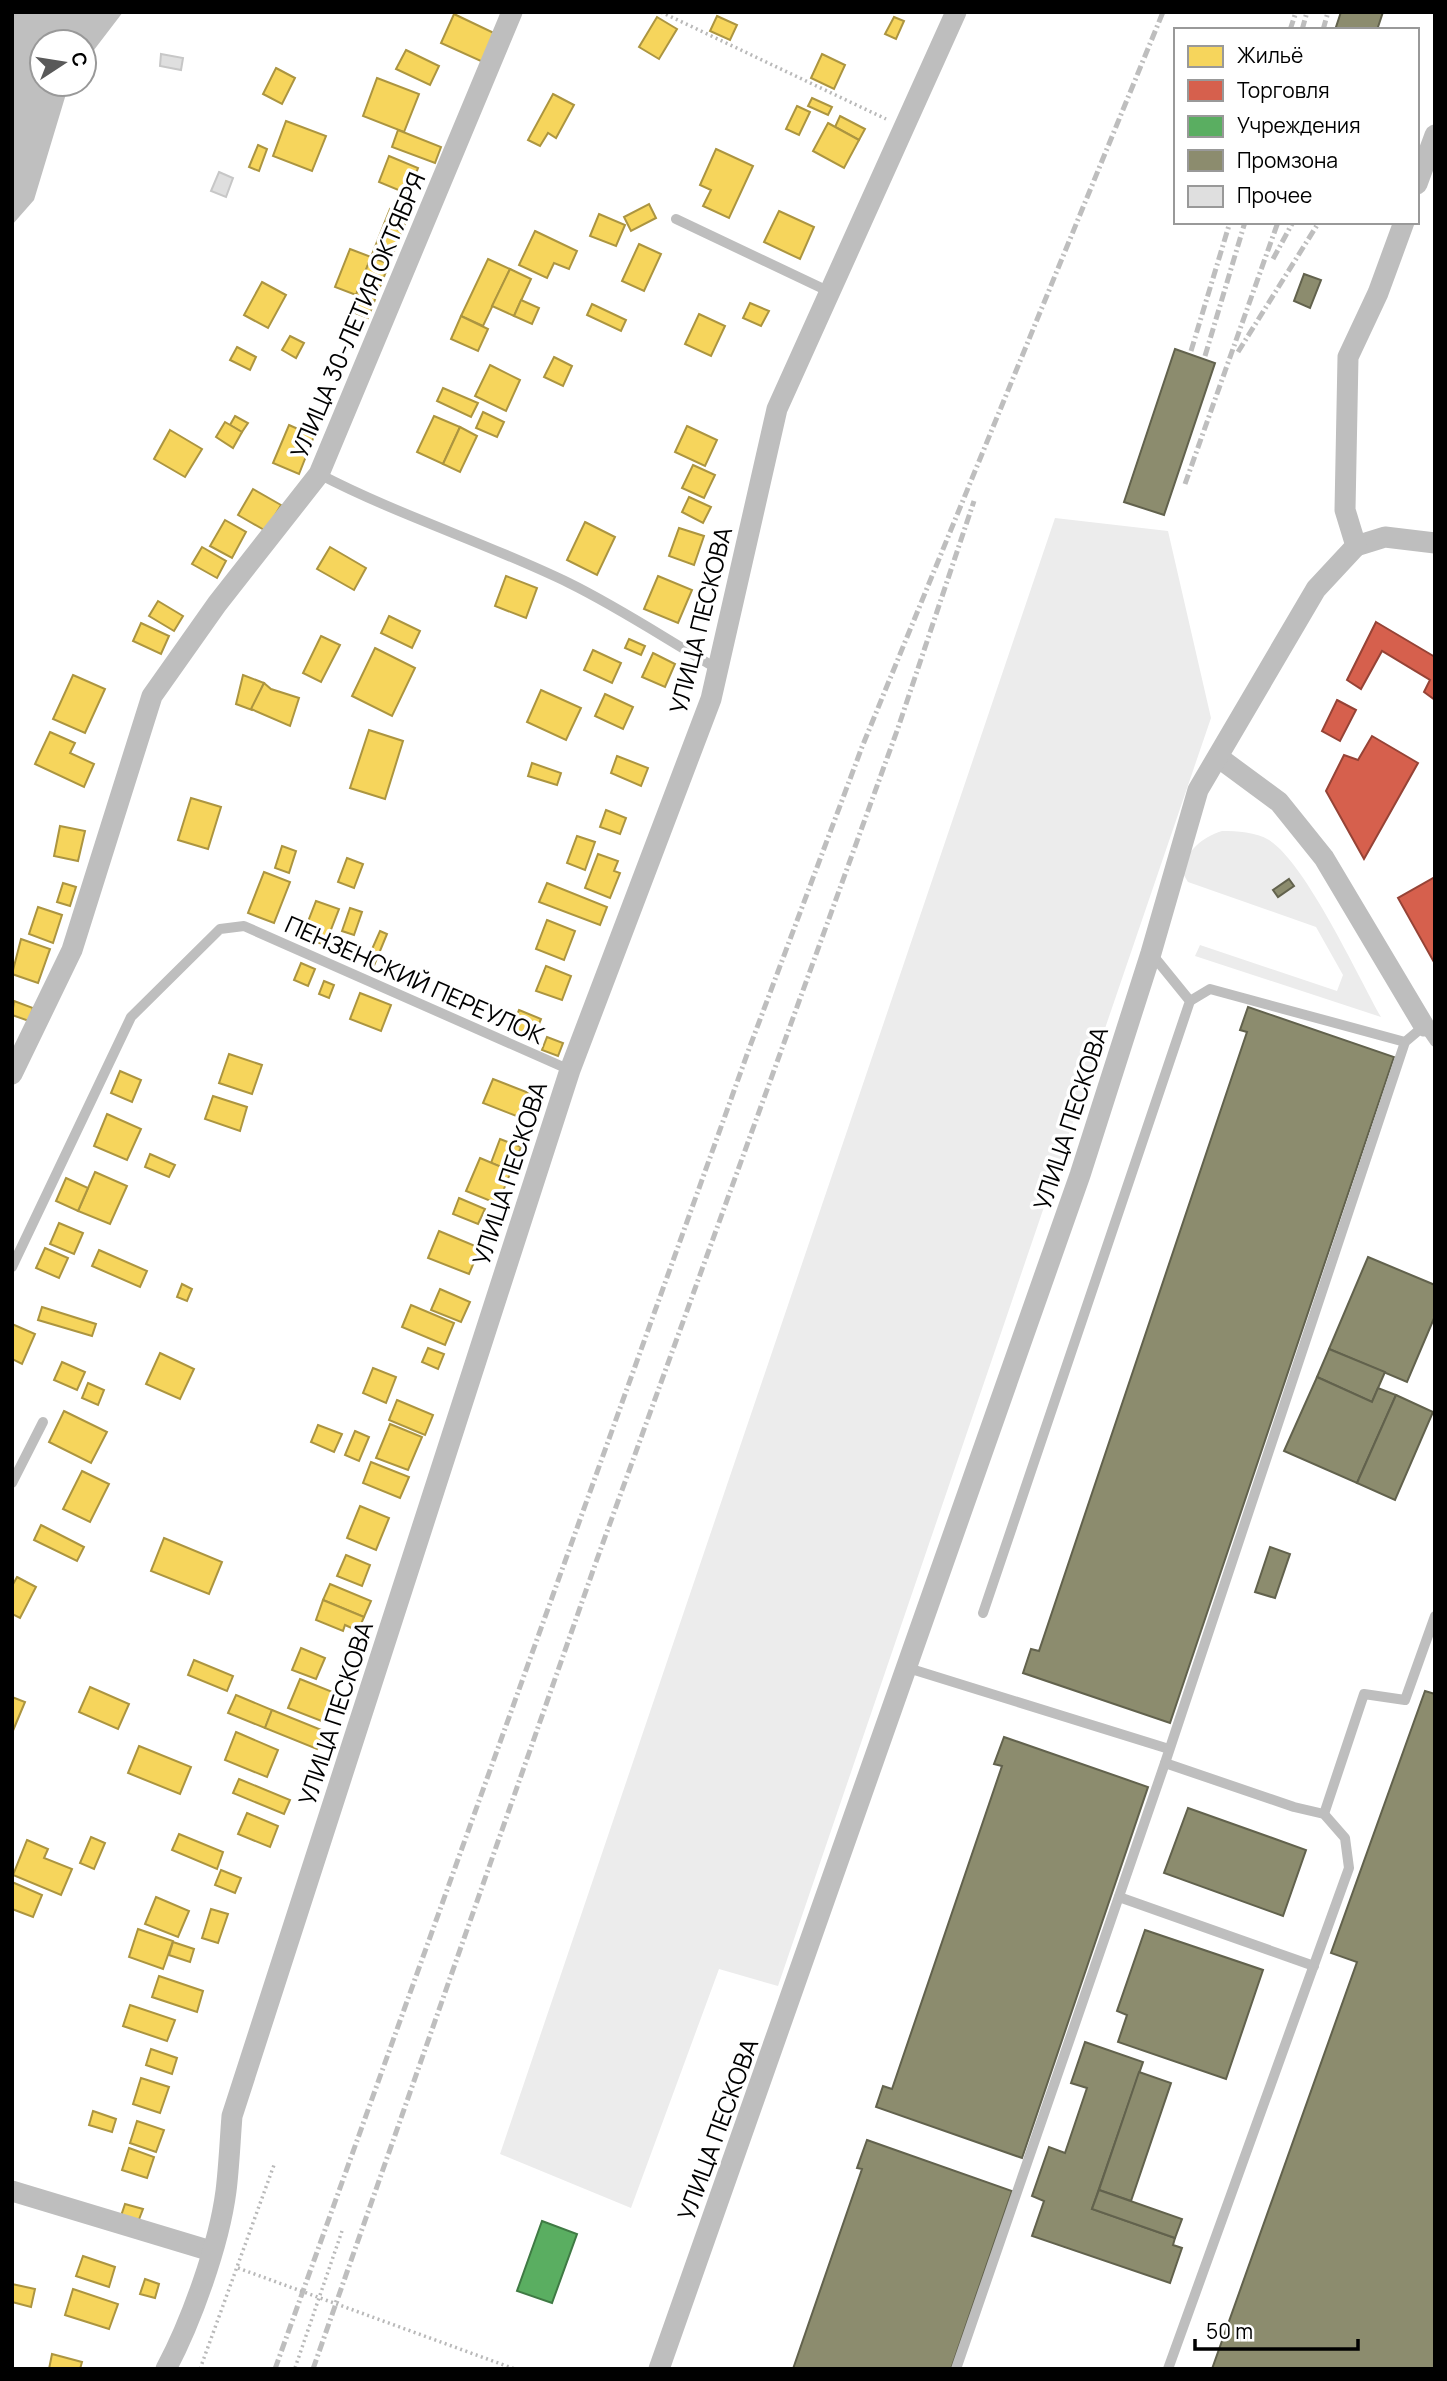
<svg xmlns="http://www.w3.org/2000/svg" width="1447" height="2381" font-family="Manrope,sans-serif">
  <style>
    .green { fill: #ececec }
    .water { fill: #bfbfbf }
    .homes { fill: #f6d55c; stroke: #ac9540; stroke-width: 2 }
    .shops { fill: #d6604d; stroke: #964336; stroke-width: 2 }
    .public { fill: #5aae61; stroke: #3f7a44; stroke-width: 2 }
    .industry { fill: #8c8c6e; stroke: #62624d; stroke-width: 2 }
    .building { fill: #dfdfdf; stroke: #c7c7c7; stroke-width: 2 }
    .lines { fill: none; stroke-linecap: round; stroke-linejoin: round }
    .path { stroke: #b9b9b9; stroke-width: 3.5; stroke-dasharray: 2 3.5; stroke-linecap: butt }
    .lane { stroke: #bebebe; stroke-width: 10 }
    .street { stroke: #bebebe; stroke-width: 21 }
    .rail { stroke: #bebebe; stroke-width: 5; stroke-dasharray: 10 3.5 2 3.5; stroke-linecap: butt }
    .path-bridge { stroke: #b9b9b9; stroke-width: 3.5; stroke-dasharray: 2 3.5; stroke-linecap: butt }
    .labels { text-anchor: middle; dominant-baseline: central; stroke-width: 7; stroke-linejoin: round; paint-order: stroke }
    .street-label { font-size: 24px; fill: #000; stroke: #fff }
  </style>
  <rect width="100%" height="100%" fill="#fff"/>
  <g class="green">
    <polygon points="1055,518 1168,531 1211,718 778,1986 719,1969 631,2208 500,2154"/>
    <path d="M1222 831C1237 831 1256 832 1269 840 1305 862 1358 976 1381 1017L1195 956 1200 945 1337 991 1343 975 1316 927 1188 882 1182 872C1187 850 1201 838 1222 831Z"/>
  </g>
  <polygon class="water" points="12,12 123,12 84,63 84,42 42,42 42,84 69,84 34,200 12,225"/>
  <g class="homes">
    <polygon points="454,14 496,34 483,62 441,43"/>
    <polygon points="717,16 737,25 730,40 710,31"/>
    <polygon points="657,17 677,29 659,59 639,47"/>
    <polygon points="894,17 904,21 896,39 885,34"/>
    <polygon points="406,50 439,66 430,85 396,69"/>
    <polygon points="822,54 845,65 834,89 811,78"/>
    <polygon points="276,68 295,78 282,104 263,94"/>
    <polygon points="377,78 419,94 404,132 363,116"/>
    <polygon points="553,94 574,105 556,138 548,133 540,146 528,140"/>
    <polygon points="812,98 832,107 828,115 808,106"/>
    <polygon points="797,106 810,112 799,135 786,129"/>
    <polygon points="840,116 865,129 859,140 835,127"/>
    <polygon points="286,121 326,136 312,171 273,156"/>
    <polygon points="828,123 859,140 844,168 813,151"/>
    <polygon points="398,130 441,147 435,163 392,147"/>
    <polygon points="258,145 267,149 259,171 249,167"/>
    <polygon points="716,149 753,166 729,218 703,206 711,190 700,185"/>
    <polygon points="389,156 418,168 408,194 379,182"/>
    <polygon points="649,204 656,218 631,231 624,217"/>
    <polygon points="390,209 408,216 402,231 384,224"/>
    <polygon points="779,211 814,227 800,259 764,242"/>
    <polygon points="599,214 625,225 616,246 590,236"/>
    <polygon points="384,224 402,231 389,264 371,257"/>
    <polygon points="535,231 577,251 569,269 554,263 547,278 519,265"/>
    <polygon points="639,244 661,254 644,291 622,281"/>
    <polygon points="350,249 371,257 356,295 335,287"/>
    <polygon points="371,257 389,264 374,302 356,295"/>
    <polygon points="488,259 510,269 483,326 461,316"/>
    <polygon points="510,269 531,279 514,316 492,306"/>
    <polygon points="262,282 286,295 268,328 244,315"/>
    <polygon points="356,295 374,302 368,318 350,311"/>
    <polygon points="521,300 539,308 532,324 514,316"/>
    <polygon points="750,303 769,311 761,326 743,318"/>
    <polygon points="592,304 626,320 621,331 587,315"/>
    <polygon points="699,314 725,326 711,356 685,344"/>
    <polygon points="461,316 488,329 478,351 451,339"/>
    <polygon points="290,336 304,343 296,358 282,350"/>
    <polygon points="237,347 256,357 250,370 230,360"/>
    <polygon points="554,357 572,366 563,386 544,377"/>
    <polygon points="490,365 520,380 506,411 475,396"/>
    <polygon points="443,388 478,403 471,417 437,401"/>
    <polygon points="483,412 504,422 497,437 476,428"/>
    <polygon points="235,416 248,423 242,432 230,425"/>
    <polygon points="434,416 460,427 443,464 417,452"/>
    <polygon points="225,422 242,432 233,448 216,437"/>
    <polygon points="289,425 314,436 299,474 273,463"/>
    <polygon points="687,426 717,440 705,466 675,452"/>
    <polygon points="460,427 477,436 460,472 443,464"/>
    <polygon points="170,430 202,449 185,477 154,459"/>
    <polygon points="693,465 715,475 704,498 682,488"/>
    <polygon points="253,489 281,505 266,531 238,515"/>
    <polygon points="689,497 711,507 703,523 682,512"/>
    <polygon points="225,520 246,532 232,558 210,546"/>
    <polygon points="585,522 615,537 597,575 567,560"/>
    <polygon points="679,528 704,536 694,565 669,556"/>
    <polygon points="202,547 226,561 217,578 192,564"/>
    <polygon points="330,547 366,568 354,590 317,569"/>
    <polygon points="506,576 537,588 526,618 495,606"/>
    <polygon points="658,576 692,590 678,623 644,609"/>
    <polygon points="158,601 183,616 174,631 149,616"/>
    <polygon points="389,616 420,631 412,648 381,633"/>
    <polygon points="141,623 169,636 161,654 133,641"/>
    <polygon points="321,636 340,645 321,682 303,673"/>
    <polygon points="629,639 645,646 641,655 625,648"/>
    <polygon points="375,648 415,668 392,716 352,696"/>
    <polygon points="593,650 621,663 612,683 584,670"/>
    <polygon points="653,653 675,664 665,687 642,677"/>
    <polygon points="73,675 105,689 85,733 53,719"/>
    <polygon points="243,675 264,683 252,710 236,704"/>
    <polygon points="264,683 271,689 299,698 290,726 251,709"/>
    <polygon points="541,690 581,708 566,740 527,722"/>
    <polygon points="605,694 633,707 623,729 595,716"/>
    <polygon points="369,730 403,741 385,799 350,788"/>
    <polygon points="50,732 75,743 70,753 94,764 84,787 35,764"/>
    <polygon points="617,756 648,768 641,786 611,773"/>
    <polygon points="532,763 561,773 557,785 528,776"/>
    <polygon points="191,798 221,807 208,849 178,840"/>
    <polygon points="606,810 626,818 620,834 600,827"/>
    <polygon points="60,826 85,831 78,861 54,856"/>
    <polygon points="577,836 595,842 585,870 567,863"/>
    <polygon points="282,846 296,851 289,873 275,868"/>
    <polygon points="598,854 618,861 614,871 620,873 610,898 585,888"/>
    <polygon points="347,858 363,864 354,888 338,882"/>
    <polygon points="264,872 290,882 274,923 248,913"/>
    <polygon points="63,883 76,887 70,906 57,902"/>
    <polygon points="547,883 607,907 600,925 539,902"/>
    <polygon points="316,901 339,909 325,945 302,937"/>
    <polygon points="38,907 62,915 53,943 29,934"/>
    <polygon points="350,908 362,912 354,935 342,931"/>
    <polygon points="547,920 575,931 564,960 536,949"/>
    <polygon points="380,931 387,934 373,968 365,965"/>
    <polygon points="21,939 50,949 38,983 12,974"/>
    <polygon points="301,963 315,969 308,986 294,980"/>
    <polygon points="546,966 571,976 562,1000 536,991"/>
    <polygon points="324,981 334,985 329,998 319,994"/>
    <polygon points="360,993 391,1005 381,1031 350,1019"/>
    <polygon points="14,1001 33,1008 29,1021 12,1015"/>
    <polygon points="519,1010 541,1019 532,1041 510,1032"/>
    <polygon points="547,1037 563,1043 558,1056 542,1050"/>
    <polygon points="229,1054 262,1065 252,1094 219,1083"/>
    <polygon points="120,1071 141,1080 132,1102 111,1093"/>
    <polygon points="493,1079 529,1093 519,1117 483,1103"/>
    <polygon points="213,1096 247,1107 240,1131 205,1119"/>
    <polygon points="107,1114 141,1129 127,1160 94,1146"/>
    <polygon points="500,1139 521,1147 511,1171 491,1163"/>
    <polygon points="150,1154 175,1165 169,1177 145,1167"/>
    <polygon points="480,1158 511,1171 498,1204 466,1191"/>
    <polygon points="95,1172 127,1186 110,1224 78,1211"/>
    <polygon points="66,1178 88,1188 78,1211 56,1201"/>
    <polygon points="459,1198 485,1209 478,1224 453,1214"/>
    <polygon points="59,1223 83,1233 74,1254 50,1244"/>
    <polygon points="439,1231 480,1248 469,1274 428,1258"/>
    <polygon points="45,1248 68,1258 59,1278 36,1268"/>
    <polygon points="99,1250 147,1271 140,1287 92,1266"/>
    <polygon points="182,1284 192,1289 187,1301 177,1297"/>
    <polygon points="440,1289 470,1302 461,1322 431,1310"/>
    <polygon points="411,1305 454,1323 445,1345 402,1327"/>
    <polygon points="42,1307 96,1324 92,1336 38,1320"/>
    <polygon points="12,1324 35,1334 22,1364 12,1359"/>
    <polygon points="428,1348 444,1354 438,1369 422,1362"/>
    <polygon points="160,1353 194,1369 180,1399 146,1384"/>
    <polygon points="62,1362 85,1372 77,1390 54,1380"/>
    <polygon points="373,1368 396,1377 386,1403 363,1393"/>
    <polygon points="88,1383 104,1390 98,1405 82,1398"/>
    <polygon points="397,1400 433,1415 425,1435 389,1420"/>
    <polygon points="64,1411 107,1432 91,1463 49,1442"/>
    <polygon points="390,1424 422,1437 408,1470 376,1458"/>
    <polygon points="318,1425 342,1434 334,1452 311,1442"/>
    <polygon points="355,1431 369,1437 359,1461 345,1455"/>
    <polygon points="371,1462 409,1477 400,1498 363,1483"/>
    <polygon points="82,1471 109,1484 90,1522 63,1509"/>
    <polygon points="360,1506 389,1518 376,1550 347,1538"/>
    <polygon points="41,1525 84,1547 77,1561 34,1540"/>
    <polygon points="164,1538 222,1562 209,1594 151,1571"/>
    <polygon points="346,1555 370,1565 362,1586 337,1576"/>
    <polygon points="17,1577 36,1587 20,1618 12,1614 12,1586"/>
    <polygon points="330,1584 371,1601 364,1617 323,1600"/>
    <polygon points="323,1600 364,1617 358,1631 345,1625 343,1631 316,1620"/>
    <polygon points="301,1648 325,1658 316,1679 292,1670"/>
    <polygon points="194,1660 233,1676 227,1691 188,1675"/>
    <polygon points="300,1679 335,1693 324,1722 288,1708"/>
    <polygon points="90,1687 129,1704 118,1729 79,1712"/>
    <polygon points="236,1695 272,1710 265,1728 228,1713"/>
    <polygon points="12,1697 25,1702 12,1733"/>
    <polygon points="272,1710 324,1731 317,1749 265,1728"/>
    <polygon points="236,1732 278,1750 267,1777 225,1760"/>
    <polygon points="139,1746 191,1767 180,1794 128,1773"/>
    <polygon points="239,1779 290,1800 284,1814 233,1793"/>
    <polygon points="247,1813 278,1826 270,1847 238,1834"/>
    <polygon points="179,1834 223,1852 217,1869 172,1850"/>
    <polygon points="91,1837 105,1843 94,1869 80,1863"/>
    <polygon points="27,1840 48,1849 44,1858 72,1869 61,1895 13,1875"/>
    <polygon points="221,1870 241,1878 235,1893 215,1885"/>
    <polygon points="12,1882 42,1895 33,1917 12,1909"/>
    <polygon points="156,1897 189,1911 178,1937 145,1924"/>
    <polygon points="211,1909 228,1914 218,1943 202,1938"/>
    <polygon points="138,1929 173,1941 163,1969 129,1957"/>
    <polygon points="173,1942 194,1949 190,1962 169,1955"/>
    <polygon points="159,1976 203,1991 197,2012 152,1997"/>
    <polygon points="130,2005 175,2020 167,2041 123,2026"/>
    <polygon points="151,2049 177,2058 172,2074 146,2065"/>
    <polygon points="141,2078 169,2087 160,2113 133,2104"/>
    <polygon points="93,2111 116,2119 112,2132 89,2125"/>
    <polygon points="137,2121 164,2130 156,2152 130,2143"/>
    <polygon points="129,2148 154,2157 147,2178 122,2170"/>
    <polygon points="125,2204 143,2209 138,2222 121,2216"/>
    <polygon points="83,2256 115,2267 109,2287 76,2276"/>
    <polygon points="145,2279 159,2284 155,2298 140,2294"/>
    <polygon points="12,2284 35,2289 31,2307 12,2302"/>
    <polygon points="73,2289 118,2304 109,2329 65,2315"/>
    <polygon points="52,2354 82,2362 80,2369 49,2369"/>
  </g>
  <g class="shops">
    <polygon points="1376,622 1435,657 1435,700 1424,692 1430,680 1382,651 1361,689 1347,680"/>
    <polygon points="1337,700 1356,710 1340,741 1322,731"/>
    <polygon points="1372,736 1418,763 1364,859 1326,791 1344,755 1358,760"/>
    <polygon points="1435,877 1435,964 1398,898"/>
  </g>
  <polygon class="public" points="542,2221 577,2234 552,2303 517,2291"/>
  <g class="industry">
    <polygon points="1341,12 1383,12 1377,30 1335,30"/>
    <polygon points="1304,274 1321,280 1310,308 1294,301"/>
    <polygon points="1175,349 1215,363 1164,515 1124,502"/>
    <polygon points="1289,879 1294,886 1278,897 1273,890"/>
    <polygon points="1248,1007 1394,1057 1170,1723 1023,1673 1031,1649 1039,1651 1247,1032 1240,1030"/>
    <polygon points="1368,1257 1435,1285 1435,1316 1407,1382 1329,1349"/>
    <polygon points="1329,1349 1385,1372 1372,1402 1317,1377"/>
    <polygon points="1317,1377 1372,1402 1378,1388 1396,1395 1357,1483 1284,1451"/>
    <polygon points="1396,1395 1433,1412 1395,1500 1357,1483"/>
    <polygon points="1270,1547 1290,1554 1275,1598 1255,1592"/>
    <polygon points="1425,1691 1435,1694 1435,2369 1212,2369 1357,1962 1331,1953"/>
    <polygon points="1004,1737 1148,1787 1022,2158 876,2107 883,2086 892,2089 1002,1766 994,1764"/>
    <polygon points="1188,1808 1306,1850 1283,1916 1164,1873"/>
    <polygon points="1145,1930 1263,1970 1226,2079 1118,2042 1127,2015 1117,2011"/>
    <polygon points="1085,2042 1143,2062 1092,2209 1175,2238 1173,2245 1182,2248 1170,2283 1032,2236 1044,2201 1032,2196 1049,2147 1065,2153 1087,2088 1071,2083"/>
    <polygon points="1139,2072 1171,2083 1131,2201 1099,2190"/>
    <polygon points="867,2140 1012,2191 951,2369 793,2369 862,2169 857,2168"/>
    <polygon points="1099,2190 1182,2219 1175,2238 1092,2209"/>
  </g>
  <g class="building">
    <polygon points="161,54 183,58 181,70 160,66"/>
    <polygon points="219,172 233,178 226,197 211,191"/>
  </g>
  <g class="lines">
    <g class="path">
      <polyline points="661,12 886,119"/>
      <polyline points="295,2368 342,2231"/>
      <polyline points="512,2368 515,2369"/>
      <polyline points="200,2369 274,2165"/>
    </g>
    <g class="lane">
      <polyline points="676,219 830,292"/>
      <path d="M319 474C400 516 487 543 569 583 620 608 669 641 718 669"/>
      <polyline points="1190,1001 1210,989 1405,1042"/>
      <polyline points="12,1267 131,1017 220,929 244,926 570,1070"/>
      <polyline points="12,1483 43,1422"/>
      <polyline points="983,1613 1190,1001 1151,953"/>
      <polyline points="908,1668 1169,1749"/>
      <polyline points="1165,1763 1294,1807 1324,1814 1345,1838 1349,1868 1168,2369"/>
      <polyline points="1324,1814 1364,1694 1405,1700 1435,1616"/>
      <polyline points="1119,1897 1314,1966"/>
      <polyline points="956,2369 1165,1763 1405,1042 1424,1026 1435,1042"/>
    </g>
    <g class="street">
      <polyline points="1417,184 1435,135"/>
      <polyline points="1356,546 1385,537 1435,543"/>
      <polyline points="1218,757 1279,802 1324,858 1424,1026"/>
      <polyline points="12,1074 72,950 152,696 217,604 319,474 512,12"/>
      <polyline points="12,2191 211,2251"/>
      <path d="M166 2369C191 2322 219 2245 226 2191 229 2167 230 2141 232 2116L570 1070 711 699 777 409 956 12"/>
      <polyline points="659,2369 1080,1175 1151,953 1198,790 1316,589 1356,546 1345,510 1348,357 1378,293 1404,222"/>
    </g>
    <g class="rail">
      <polyline points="1290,30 1296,12"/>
      <polyline points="1302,30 1307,12"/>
      <polyline points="1323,30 1328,12"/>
      <polyline points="1273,259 1293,222"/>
      <polyline points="1191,351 1230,222"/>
      <polyline points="1238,352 1319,222"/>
      <polyline points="1205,356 1245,222"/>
      <polyline points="1185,484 1278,222"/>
      <polyline points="275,2369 749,1049 862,747 1163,12"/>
      <polyline points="313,2369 596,1562 898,728 974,501"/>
    </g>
    <polyline class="path-bridge" points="238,2268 512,2368"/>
  </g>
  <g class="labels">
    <g class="street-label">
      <text transform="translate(357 315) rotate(-67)">УЛИЦА 30-ЛЕТИЯ ОКТЯБРЯ</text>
      <text transform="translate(700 620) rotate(-76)">УЛИЦА ПЕСКОВА</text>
      <text transform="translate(415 979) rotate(24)">ПЕНЗЕНСКИЙ ПЕРЕУЛОК</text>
      <text transform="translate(1070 1118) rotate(-72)">УЛИЦА ПЕСКОВА</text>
      <text transform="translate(509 1173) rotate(-72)">УЛИЦА ПЕСКОВА</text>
      <text transform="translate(335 1713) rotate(-72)">УЛИЦА ПЕСКОВА</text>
      <text transform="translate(717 2129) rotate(-70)">УЛИЦА ПЕСКОВА</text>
    </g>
  </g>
  <rect width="1447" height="2381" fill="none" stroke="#000000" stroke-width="28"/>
  <rect x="1174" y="28" width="245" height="196" fill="#ffffff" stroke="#999999" stroke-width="2"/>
  <rect x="1188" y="46" width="35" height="21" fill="#f6d55c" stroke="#999999" stroke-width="2"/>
  <text x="1237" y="63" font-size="21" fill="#000000">Жильё</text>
  <rect x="1188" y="80" width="35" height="21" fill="#d6604d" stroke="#999999" stroke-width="2"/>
  <text x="1237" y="98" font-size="21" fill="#000000">Торговля</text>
  <rect x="1188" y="116" width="35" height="21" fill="#5aae61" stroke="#999999" stroke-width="2"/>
  <text x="1237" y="133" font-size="21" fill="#000000">Учреждения</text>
  <rect x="1188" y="150" width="35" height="21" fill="#8c8c6e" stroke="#999999" stroke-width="2"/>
  <text x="1237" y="168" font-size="21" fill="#000000">Промзона</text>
  <rect x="1188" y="186" width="35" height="21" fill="#dfdfdf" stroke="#999999" stroke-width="2"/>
  <text x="1237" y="203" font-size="21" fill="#000000">Прочее</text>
  <g transform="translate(63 63) rotate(78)"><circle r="33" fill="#ffffff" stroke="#999999" stroke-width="2"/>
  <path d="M0-5L12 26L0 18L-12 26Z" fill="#595959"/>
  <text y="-10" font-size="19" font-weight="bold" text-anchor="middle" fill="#000000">С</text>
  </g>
  <path d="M1195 2339v10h163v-10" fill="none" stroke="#000000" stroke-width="3.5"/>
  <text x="1206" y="2339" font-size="21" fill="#000000" stroke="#ffffff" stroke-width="5" paint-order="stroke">50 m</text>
</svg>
